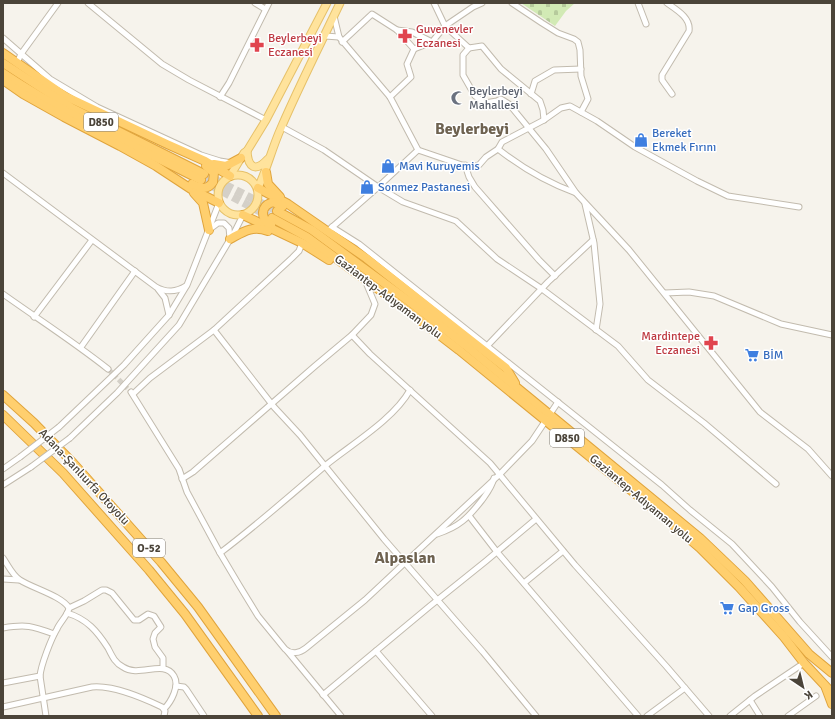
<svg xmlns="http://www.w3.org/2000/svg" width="835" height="719" font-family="Signika,sans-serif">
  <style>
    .cemetery { fill: url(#cemetery-stones) }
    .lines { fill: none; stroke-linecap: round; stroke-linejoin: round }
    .minor-tunnel { stroke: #d4d0c8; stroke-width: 5; stroke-dasharray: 5 2.5; stroke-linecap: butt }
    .highway-tunnel { stroke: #d4d0c8; stroke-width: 8; stroke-dasharray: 8 4; stroke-linecap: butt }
    .minor-casing { stroke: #c2bbae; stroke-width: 7 }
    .major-casing { stroke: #e6c16a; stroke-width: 9 }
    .highway-casing { stroke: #e0a43c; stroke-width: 10 }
    .minor { stroke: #fff; stroke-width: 5 }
    .major { stroke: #ffe39c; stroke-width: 7 }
    .highway { stroke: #ffcf6e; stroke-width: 8 }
    .minor-bridge-casing { stroke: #c2bbae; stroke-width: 7; stroke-linecap: butt }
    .minor-bridge { stroke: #fff; stroke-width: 5 }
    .labels { text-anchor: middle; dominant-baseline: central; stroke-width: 3; stroke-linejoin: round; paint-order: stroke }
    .shield { fill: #fff; stroke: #817c74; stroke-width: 1 }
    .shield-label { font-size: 11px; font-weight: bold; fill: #4b4439 }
    .health-label { font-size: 12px; fill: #be3a42; stroke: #fff; text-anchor: start }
    .worship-label { font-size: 12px; fill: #5b616d; stroke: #fff; text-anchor: start }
    .shop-label { font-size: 12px; fill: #366cbe; stroke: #fff; text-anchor: start }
    .street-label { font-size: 12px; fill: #4b4439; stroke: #fff }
    .district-label { font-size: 16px; font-weight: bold; fill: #6e6250; stroke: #fff }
  </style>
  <defs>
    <pattern id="cemetery-stones" width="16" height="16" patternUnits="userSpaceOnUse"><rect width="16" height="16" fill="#d2eab5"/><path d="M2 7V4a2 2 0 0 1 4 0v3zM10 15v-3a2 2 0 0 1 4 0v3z" fill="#b6ca9c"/></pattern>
  </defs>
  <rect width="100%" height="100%" fill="#f6f3ec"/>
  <polygon class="cemetery" points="521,3 575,3 566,11 555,26"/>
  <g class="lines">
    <polyline class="minor-tunnel" points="108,369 131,392"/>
    <g class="highway-tunnel">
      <polyline points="204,174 277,211"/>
      <polyline points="201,180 272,218"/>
    </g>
    <defs>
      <g id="minor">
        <polyline points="88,3 162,64 189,80 266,120"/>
        <polyline points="255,3 265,9"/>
        <polyline points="434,3 445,26 469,48 482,46 501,69 540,101 543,110 544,120"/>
        <polyline points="512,3 542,23 558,33 574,39 578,42 580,50 581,76 588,99 581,112"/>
        <polyline points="638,3 646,24"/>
        <path d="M667 3C677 10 691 18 689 31L662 75V80L672 94"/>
        <polyline points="334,16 339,37 390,97 418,150 462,165 471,167 479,165 486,157 498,149 502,142 544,120 561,108 570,106 597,121 635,147 697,181 728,196 799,207"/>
        <polyline points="397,30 412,32 432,42"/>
        <polyline points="325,36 339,37"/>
        <polyline points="3,38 50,79 97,107 201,155 220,161 232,163"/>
        <polyline points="342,42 372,14 397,30 414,49 407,64 411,77 390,97"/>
        <polyline points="469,48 463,55 463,75 475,96 485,103 497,101 501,99 509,104 546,149 576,193 629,250 760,412 808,449 832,476"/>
        <polyline points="414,49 432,42 445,26 473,7 482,3"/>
        <polyline points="17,63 21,54 58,3"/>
        <polyline points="531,94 535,81 554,70 581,69"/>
        <polyline points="220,97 229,83 269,3"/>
        <polyline points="282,127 324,150 378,187 403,202 456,221 497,259 542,289 618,346 648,380 704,423 776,484"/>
        <path d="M498 149C521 167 548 183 576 193"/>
        <polyline points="465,165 469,177 475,187 539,260 555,276"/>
        <path d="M3 173 156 287C167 293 176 292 186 286"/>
        <polyline points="585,204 594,243 600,304 596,330"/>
        <polyline points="332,227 359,244 662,485 690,510 732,544 772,587 800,622 832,657"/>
        <polyline points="210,229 218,223 224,223 229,228 230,238"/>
        <polyline points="330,229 378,187 418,150"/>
        <polyline points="158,289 165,298 169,315"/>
        <polyline points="665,293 689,292 714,296 781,324 832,335"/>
        <path d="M3 294C38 319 74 342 108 369"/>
        <polyline points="34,317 92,240"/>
        <polyline points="214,330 274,407 300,435 384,539 483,652 536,716"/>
        <polyline points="352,335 370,354 490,463 575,565 666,666 709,716"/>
        <polyline points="488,345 548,282 593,240"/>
        <polyline points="81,347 135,271"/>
        <path d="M131 392 179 469 187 492 220 553 239 585 258 616 285 649C291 655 300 653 306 648L365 600 500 474 532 441 558 402"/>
        <polyline points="133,394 150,378 214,330 292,258 299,251 302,243"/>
        <polyline points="59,427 124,365 169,315 187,285 219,203"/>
        <polyline points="70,438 117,393 179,325 235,231 243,215"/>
        <polyline points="3,469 20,457"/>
        <polyline points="182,479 193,472 315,366 352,335 371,315 375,304 367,285"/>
        <polyline points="3,485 31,467"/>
        <polyline points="470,517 497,552 638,716"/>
        <path d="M437 534C459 527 468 518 482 500 487 493 492 487 494 478"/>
        <path d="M220 553C257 525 291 495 326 465 352 444 394 419 410 390"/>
        <path d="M3 558C8 565 12 575 20 580 32 588 62 596 69 608 68 615 60 622 57 629 51 639 41 665 40 676L46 716"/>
        <polyline points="3,579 19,580"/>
        <polyline points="524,583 563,551"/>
        <polyline points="69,608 84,601 102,590 106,590 112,593 134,620 139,620 148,614 154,616 161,627 155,633 153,639 155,647 163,658 163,668"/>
        <path d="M67 613C87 619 97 631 108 648 112 656 115 663 123 667 139 678 164 659 174 676 180 686 171 702 164 709"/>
        <path d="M3 628C26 624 32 626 54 634"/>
        <polyline points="376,651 432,716"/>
        <polyline points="288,652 341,716"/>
        <polyline points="3,683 40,676"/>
        <polyline points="176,686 184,687 186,689 204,716"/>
        <polyline points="323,695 430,606 486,561 536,519"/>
        <polyline points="750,700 760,716"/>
        <path d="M3 707 92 687C114 685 143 698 162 707L165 711 164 716"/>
        <polyline points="647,716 685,688"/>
        <polyline points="730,716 755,696 804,663"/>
        <polyline points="788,716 816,696"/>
      </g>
      <g id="major">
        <path d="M247 151C248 167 255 173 268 159"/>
        <circle cx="238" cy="195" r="20"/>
        <polyline points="230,176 244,153 247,151 266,120 327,3"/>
        <path d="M258 188C267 169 272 148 281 128 299 86 320 45 340 3"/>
      </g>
      <g id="highway">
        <polyline points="3,53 65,96 167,144 205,161 230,176"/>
        <polyline points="3,63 72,108 204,174"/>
        <path d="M3 73C66 115 134 146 201 180"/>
        <polyline points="3,80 23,94 64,117 120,146 156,166 191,189 219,203"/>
        <polyline points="214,164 226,166 241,158"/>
        <polyline points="266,172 268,184 280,197"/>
        <path d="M192 184C200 188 207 191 213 182L214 173 206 166"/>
        <polyline points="258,188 288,204 366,258 506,368 515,383"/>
        <polyline points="194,193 203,203 209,230"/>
        <polyline points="277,211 312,230 414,305 465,345 700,538 745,581 809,654 832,673"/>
        <polyline points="243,215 302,243 329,260"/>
        <polyline points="272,218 307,237 411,313 459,350 665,518 700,548 739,587 784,637 804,663 832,693"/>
        <path d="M271 225C260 219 260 206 273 202L283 206"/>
        <path d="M230 239C243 232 252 225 268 231"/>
        <polyline points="3,395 34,423 73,463 161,562 198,607 276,716"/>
        <polyline points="3,415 63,473 149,570 185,614 258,716"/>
        <polyline points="826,688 832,704"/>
      </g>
    </defs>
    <use href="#minor" class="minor-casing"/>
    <use href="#major" class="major-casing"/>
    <use href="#highway" class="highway-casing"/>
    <use href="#minor" class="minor"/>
    <use href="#major" class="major"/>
    <use href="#highway" class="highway"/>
    <defs>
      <g id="minor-bridge">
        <polyline points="20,457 59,427"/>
        <polyline points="31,467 70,438"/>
      </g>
    </defs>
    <use href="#minor-bridge" class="minor-bridge-casing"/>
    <use href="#minor-bridge" class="minor-bridge"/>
  </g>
  <defs>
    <symbol id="pharmacy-bare" viewBox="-9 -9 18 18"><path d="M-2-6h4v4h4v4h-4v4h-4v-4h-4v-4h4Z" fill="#e0444e" stroke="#fff" stroke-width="2.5" paint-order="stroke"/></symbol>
    <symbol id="mosque-bare" viewBox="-9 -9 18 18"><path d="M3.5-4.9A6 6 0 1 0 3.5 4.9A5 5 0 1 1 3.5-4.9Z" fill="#6b7280" stroke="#fff" stroke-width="2.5" paint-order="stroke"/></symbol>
    <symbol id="shop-bare" viewBox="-9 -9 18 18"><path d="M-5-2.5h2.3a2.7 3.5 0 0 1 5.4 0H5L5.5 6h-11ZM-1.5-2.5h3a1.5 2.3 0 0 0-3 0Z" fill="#3f7fe0" stroke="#fff" stroke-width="2.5" paint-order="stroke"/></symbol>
    <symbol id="supermarket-bare" viewBox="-9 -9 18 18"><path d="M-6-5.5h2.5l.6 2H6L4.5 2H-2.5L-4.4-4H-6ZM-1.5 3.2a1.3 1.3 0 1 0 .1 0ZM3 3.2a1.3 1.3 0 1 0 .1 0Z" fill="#3f7fe0" stroke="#fff" stroke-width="2.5" paint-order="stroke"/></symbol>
  </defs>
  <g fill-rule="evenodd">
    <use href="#pharmacy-bare" x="395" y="26" width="20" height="20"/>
    <use href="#pharmacy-bare" x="247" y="35" width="20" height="20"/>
    <use href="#mosque-bare" x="448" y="88" width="20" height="20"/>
    <use href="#shop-bare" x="631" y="130" width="20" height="20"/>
    <use href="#shop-bare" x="378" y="156" width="20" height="20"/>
    <use href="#shop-bare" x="357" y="177" width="20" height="20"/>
    <use href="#pharmacy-bare" x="701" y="333" width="20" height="20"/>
    <use href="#supermarket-bare" x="742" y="345" width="20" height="20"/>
    <use href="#supermarket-bare" x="717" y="598" width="20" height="20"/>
  </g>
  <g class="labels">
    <g class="shield">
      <rect x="84" y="113" width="34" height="18" rx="3"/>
      <rect x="550" y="429" width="34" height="18" rx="3"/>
      <rect x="133" y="539" width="32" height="18" rx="3"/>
    </g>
    <g class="shield-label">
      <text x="101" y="122">D850</text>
      <text x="567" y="438">D850</text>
      <text x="149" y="548">O-52</text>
    </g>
    <g class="health-label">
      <text x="416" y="29">Guvenevler<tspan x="416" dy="14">Eczanesi</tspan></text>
      <text x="268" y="38">Beylerbeyi<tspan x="268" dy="14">Eczanesi</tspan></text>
      <text x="700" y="336" text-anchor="end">Mardintepe<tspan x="700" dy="14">Eczanesi</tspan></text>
    </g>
    <g class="worship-label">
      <text x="469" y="91">Beylerbeyi<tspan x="469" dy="14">Mahallesi</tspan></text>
    </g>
    <g class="shop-label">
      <text x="652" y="133">Bereket<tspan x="652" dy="14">Ekmek Fırını</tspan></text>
      <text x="399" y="166">Mavi Kuruyemis</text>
      <text x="378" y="187">Sonmez Pastanesi</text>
      <text x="763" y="355">BİM</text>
      <text x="738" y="608">Gap Gross</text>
    </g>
    <g class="street-label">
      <text transform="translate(388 297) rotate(37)">Gaziantep-Adıyaman yolu</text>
      <text transform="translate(84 477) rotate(47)">Adana-Şanlıurfa Otoyolu</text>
      <text transform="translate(641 499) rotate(40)">Gaziantep-Adıyaman yolu</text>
    </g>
    <g class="district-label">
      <text x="472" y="129">Beylerbeyi</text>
      <text x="405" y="558">Alpaslan</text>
    </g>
  </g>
  <rect width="835" height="719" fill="none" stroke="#4b4439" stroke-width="8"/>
  <g transform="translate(803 687) rotate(145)" stroke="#ffffff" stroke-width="3" paint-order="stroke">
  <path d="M0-3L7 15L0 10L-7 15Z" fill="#4b4439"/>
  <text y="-6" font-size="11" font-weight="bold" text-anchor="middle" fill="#4b4439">K</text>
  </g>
</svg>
